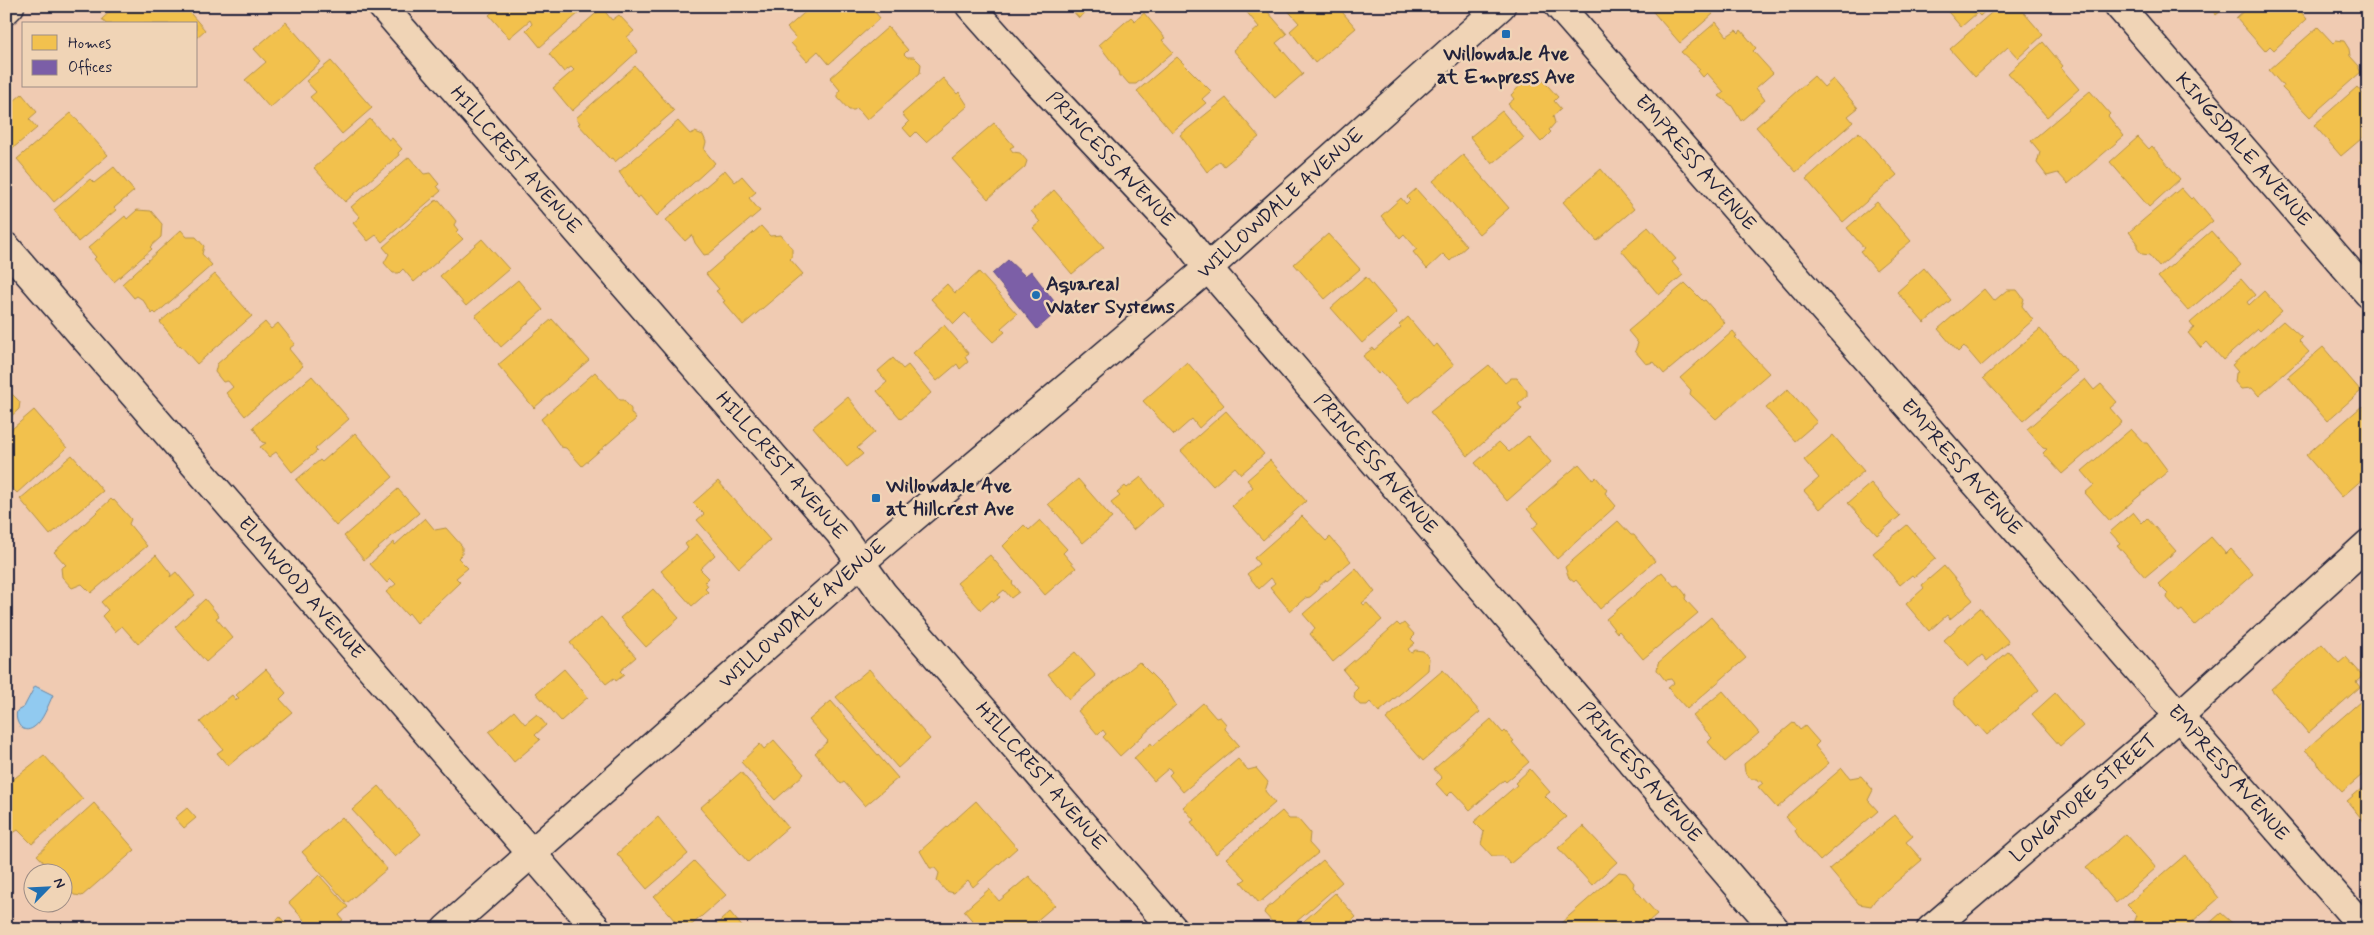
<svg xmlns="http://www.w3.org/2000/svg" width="2374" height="935" font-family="Mynerve,sans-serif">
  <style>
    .water { fill: #91caf0; stroke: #6587a8 }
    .homes { fill: #f2c14e; stroke: #b49148 }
    .offices { fill: #7b5ea7; stroke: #604c87 }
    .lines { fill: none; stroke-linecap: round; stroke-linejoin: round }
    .minor-casing { stroke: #22223b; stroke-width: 31 }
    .minor { stroke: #f0d4b6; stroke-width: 28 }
    .poi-dot { fill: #1f6fb2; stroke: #f0d4b6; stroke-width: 2 }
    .labels { text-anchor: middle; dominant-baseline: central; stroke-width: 5; stroke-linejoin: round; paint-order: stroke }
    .poi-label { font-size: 20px; font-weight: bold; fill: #22223b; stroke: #f0d4b6; text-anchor: start }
    .street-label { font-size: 20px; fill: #22223b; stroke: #f0d4b6 }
  </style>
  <rect width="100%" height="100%" fill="#f0cbb2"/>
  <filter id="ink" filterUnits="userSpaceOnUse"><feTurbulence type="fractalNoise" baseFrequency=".02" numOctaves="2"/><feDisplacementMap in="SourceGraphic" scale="10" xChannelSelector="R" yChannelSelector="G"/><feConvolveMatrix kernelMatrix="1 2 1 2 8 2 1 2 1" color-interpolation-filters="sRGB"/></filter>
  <g filter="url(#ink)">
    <path class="water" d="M35 686 53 695C48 705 43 721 34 727 22 736 14 721 17 711L24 707Z"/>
    <g class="homes">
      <polygon points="116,6 184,6 205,30 196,38 196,24 106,24 102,19"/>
      <polygon points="499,6 587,6 540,47 526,30 532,24 530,20 509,38 489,15"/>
      <polygon points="812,6 870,6 880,18 829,64 818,51 807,61 791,43 796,38 787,28"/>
      <polygon points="1068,6 1093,6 1079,18"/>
      <polygon points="1249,6 1266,6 1270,10 1268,12 1287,34 1276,43 1303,74 1275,98 1233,50 1259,27 1245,10"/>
      <polygon points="1284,6 1337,6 1356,28 1315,63 1290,31 1299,23"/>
      <polygon points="1394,6 1409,6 1400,13"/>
      <polygon points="1648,6 1706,6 1713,14 1680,43"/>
      <polygon points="1943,6 1991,6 1980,16 1977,13 1961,27"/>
      <polygon points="1999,6 2018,6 2043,35 2018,58 2008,47 1975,77 1950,49"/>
      <polygon points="2208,6 2227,6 2216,15"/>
      <polygon points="2249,6 2296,6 2307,19 2274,50 2270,46 2265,51 2236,18"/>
      <polygon points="602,8 612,20 619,15 634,31 627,37 638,51 572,111 553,88 574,70 571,67 564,72 549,54"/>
      <polygon points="1144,13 1165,38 1162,40 1173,52 1136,84 1129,84 1122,76 1119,76 1118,70 1099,45 1131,17 1135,21"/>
      <polygon points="286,22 321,62 270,108 245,80 266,62 254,49"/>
      <polygon points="1716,22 1727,36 1736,30 1739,33 1741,30 1756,48 1753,51 1773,73 1756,88 1765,100 1741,121 1732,106 1719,96 1724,92 1707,73 1703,77 1698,71 1700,69 1681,52"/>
      <polygon points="888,27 908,50 904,54 907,57 914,57 921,64 920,73 867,120 857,108 854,110 849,110 838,98 838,92 840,90 830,78"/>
      <polygon points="2318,27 2333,43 2336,40 2344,41 2349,49 2350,56 2359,66 2359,69 2361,72 2310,117 2282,88 2283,86 2269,70"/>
      <polygon points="2043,42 2063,66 2061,68 2079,89 2047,117 2008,73"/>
      <polygon points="1177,57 1211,91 1202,99 1206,103 1172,132 1137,91"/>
      <polygon points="331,61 372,108 342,134 310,97 316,92 306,81"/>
      <polygon points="635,66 674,111 615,162 612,158 610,159 578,124 580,123 576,118"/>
      <polygon points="1536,69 1541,74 1539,76 1558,97 1554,101 1561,109 1553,116 1555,123 1549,130 1551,132 1541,142 1508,104 1514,99 1511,95"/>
      <polygon points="1814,76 1824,87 1833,79 1858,108 1848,116 1853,122 1796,172 1756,127"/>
      <polygon points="943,78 957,94 959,92 968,106 926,142 916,132 911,137 903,128 909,122 902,114"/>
      <polygon points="2357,87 2368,100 2368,135 2367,134 2341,156 2314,125"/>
      <polygon points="2090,91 2110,114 2108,116 2124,136 2068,184 2058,173 2047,176 2037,163 2040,152 2031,141"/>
      <polygon points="6,92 14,101 22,94 37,112 29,119 37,128 6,154"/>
      <polygon points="1226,98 1259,137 1224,166 1220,161 1207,172 1180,135"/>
      <polygon points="1502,111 1524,138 1492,164 1470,137"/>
      <polygon points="71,113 108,155 54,202 17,159"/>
      <polygon points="370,119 389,140 392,138 402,149 398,153 399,155 345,202 314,168"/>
      <polygon points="678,121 690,134 695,132 703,135 706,142 704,150 715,163 657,216 640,196 637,198 619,172"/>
      <polygon points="994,123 1014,146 1010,148 1013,152 1020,153 1027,161 1025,167 988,199 952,159"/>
      <polygon points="1859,132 1897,175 1843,222 1806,179"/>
      <polygon points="2138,137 2149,149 2152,146 2180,179 2149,207 2110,162"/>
      <polygon points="1463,155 1509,208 1479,234 1433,181"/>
      <polygon points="2368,155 2368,172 2359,162"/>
      <polygon points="409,157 424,174 430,173 439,184 437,186 441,191 382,242 376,235 368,241 353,223 360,217 351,207"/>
      <polygon points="114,167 134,191 114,208 116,210 78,242 54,210 90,179 94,183"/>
      <polygon points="1601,169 1634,209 1597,241 1563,202"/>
      <polygon points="725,170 735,182 742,176 756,192 749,198 760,211 709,254 704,255 695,243 692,235 685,241 666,220"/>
      <polygon points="2181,188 2191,199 2193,197 2213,221 2159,267 2149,255 2142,254 2137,248 2137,242 2129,232"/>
      <polygon points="1416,189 1467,246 1450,261 1443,254 1427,269 1413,252 1417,249 1404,234 1400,238 1381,216 1401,198 1406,204 1410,200 1407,197"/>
      <polygon points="1054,190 1104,247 1072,274 1033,228 1040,222 1031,211"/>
      <polygon points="439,200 456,221 454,225 458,230 456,232 463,239 414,282 403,269 399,273 393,273 384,263 389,254 383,247 435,201"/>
      <polygon points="1877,202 1911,241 1876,270 1860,251 1864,248 1847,228"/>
      <polygon points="137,210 151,211 162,224 161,237 150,247 152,249 114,282 94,259 96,257 88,248 125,216 127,219"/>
      <polygon points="761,226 770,236 781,235 792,248 792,257 790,259 803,274 743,325 723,302 725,301 716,291 719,289 706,274"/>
      <polygon points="1648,227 1676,259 1672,262 1683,275 1659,295 1621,250"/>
      <polygon points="181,230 187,237 196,237 204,246 202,254 212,265 156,314 154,312 152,314 143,300 137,296 134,298 122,284"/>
      <polygon points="2211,231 2241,265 2188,311 2158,277"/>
      <polygon points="1328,234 1360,269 1325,299 1294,264"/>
      <polygon points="482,239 509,269 466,306 440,276"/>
      <polygon points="1924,268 1951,300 1924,323 1897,292"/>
      <polygon points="979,272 1017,314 1001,328 1005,332 993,342 965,313 954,324 931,299 947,284 955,293"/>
      <polygon points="215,274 252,316 197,364 180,345 179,346 160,322"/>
      <polygon points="1366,277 1397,313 1362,343 1331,308"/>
      <polygon points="2241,279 2255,295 2247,302 2249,305 2264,291 2282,311 2260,331 2258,329 2223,360 2207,342 2201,348 2188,333 2194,328 2190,323"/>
      <polygon points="518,280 543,310 501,347 475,316"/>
      <polygon points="1685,283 1703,301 1705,300 1725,323 1664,374 1654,362 1646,364 1635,351 1638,343 1628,331"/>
      <polygon points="1984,289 1994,301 2007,290 2017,290 2024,299 2022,306 2033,320 1981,366 1964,346 1958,352 1938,329"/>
      <polygon points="1408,317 1433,347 1437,344 1454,365 1409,403 1381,371 1378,374 1363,356 1373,348 1374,350 1401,327 1399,325"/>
      <polygon points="552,319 589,360 534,408 498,365"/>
      <polygon points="2283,321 2302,338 2299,341 2309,352 2259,396 2252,388 2241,389 2235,382 2236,373 2238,372 2232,365"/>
      <polygon points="265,322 271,329 278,323 295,344 289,349 303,366 245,416 226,393 233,387 228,381 223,382 215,372 217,364"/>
      <polygon points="944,325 969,354 965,357 968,362 960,369 957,364 937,381 913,353"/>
      <polygon points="2040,329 2077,371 2059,386 2061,388 2023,421 1983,378"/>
      <polygon points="1733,331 1737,336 1735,337 1769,373 1716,419 1690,394 1691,390 1680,378"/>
      <polygon points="2323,347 2361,391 2327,421 2288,377"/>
      <polygon points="893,358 903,369 908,365 931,393 901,419 877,391 887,382 878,371"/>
      <polygon points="1187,362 1224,405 1199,428 1192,419 1174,435 1143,401"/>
      <polygon points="1489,365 1505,383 1511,378 1517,378 1527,391 1527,396 1518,404 1522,409 1468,456 1430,412"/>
      <polygon points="595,372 620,400 624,400 631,409 631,413 636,419 582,466 566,448 561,447 541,419"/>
      <polygon points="312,376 349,419 315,449 317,451 292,472 276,452 269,457 260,447 266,443 262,442 253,427"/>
      <polygon points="2085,379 2094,390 2101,384 2117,402 2110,408 2122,422 2062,474 2043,453 2047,449 2043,448 2027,429"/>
      <polygon points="1788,389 1817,422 1795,441 1766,408"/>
      <polygon points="10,392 20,402 19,409 6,421 6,393"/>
      <polygon points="848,397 875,432 857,448 863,454 847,467 813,427"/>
      <polygon points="2362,406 2368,414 2368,476 2364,471 2362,473 2365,477 2342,497 2306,455"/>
      <polygon points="34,410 67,448 17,493 6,482 6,434"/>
      <polygon points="1226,411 1264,454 1241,474 1235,467 1213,486 1181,451"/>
      <polygon points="2131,429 2144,443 2147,443 2168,471 2110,521 2085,493 2094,485 2082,471"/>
      <polygon points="355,433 393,477 336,526 296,480 320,460 322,462"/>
      <polygon points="1833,435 1864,471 1820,509 1804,491 1819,478 1804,460"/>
      <polygon points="1528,436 1551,462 1507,501 1475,463 1499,442 1509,452"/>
      <polygon points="72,455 103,491 50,535 20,499"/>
      <polygon points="1270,460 1306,501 1263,540 1232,506 1253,487 1247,480"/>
      <polygon points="1579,464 1593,480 1596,477 1607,490 1605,493 1616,506 1557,559 1532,529 1539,523 1527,509"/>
      <polygon points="1141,477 1163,504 1133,530 1111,503 1120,496 1117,493 1125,486 1127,488"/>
      <polygon points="1078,479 1112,518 1083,543 1048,504"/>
      <polygon points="718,481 770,540 739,568 697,520 704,514 693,503"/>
      <polygon points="1871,483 1900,516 1877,535 1848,503"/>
      <polygon points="398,489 419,513 364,560 344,536"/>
      <polygon points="111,499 113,501 114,500 131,519 129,524 147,546 91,593 82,584 72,588 62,577 61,568 66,565 54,552"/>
      <polygon points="2133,512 2142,523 2147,518 2176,551 2145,577 2117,545 2120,543 2110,532"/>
      <polygon points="1302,516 1326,541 1330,537 1351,561 1327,581 1326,580 1319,586 1317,591 1310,597 1305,598 1290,611 1270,587 1275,583 1271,578 1259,589 1247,574 1259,564 1254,558"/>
      <polygon points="425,518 435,530 446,528 462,546 462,554 458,558 468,568 456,578 460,582 417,623 409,613 407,615 386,592 396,584 391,579 387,583 370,564 394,542 395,545"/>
      <polygon points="1040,520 1067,549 1063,553 1076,568 1045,595 1003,546 1024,525 1029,530"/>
      <polygon points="1618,521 1631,535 1634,535 1655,561 1600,609 1576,580 1574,582 1569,578 1565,567"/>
      <polygon points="1907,525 1936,558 1914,577 1912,575 1900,585 1873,553"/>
      <polygon points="697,534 715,555 700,569 709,578 705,582 708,586 705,589 708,592 692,606 661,571 688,548 685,544"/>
      <polygon points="2211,537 2226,554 2231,549 2253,574 2195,625 2182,610 2179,612 2167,598 2168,594 2158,584"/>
      <polygon points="156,555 171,574 170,577 176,572 195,595 138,644 122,626 115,632 102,616 108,610 101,602"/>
      <polygon points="990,555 1013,582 1012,583 1019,592 1011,598 1004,590 998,595 1000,597 994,602 992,600 981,610 957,583"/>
      <polygon points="1944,566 1973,600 1950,619 1947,615 1929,631 1906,604 1924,588 1922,585"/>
      <polygon points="1356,568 1375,592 1362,603 1364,605 1367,603 1382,620 1333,662 1310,634 1315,628 1303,614"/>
      <polygon points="1662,572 1674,586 1678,585 1686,595 1685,599 1698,613 1643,659 1619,631 1617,633 1606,619"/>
      <polygon points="653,589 679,618 646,647 620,618"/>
      <polygon points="205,599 219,616 216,618 233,638 206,662 175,627"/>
      <polygon points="1980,608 2009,642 1987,661 1982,655 1968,667 1944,640"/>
      <polygon points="601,617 636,657 620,671 624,675 616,681 614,678 606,684 570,643"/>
      <polygon points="1711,617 1746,658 1687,709 1668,688 1674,683 1671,679 1665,680 1657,670 1658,663"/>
      <polygon points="1397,623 1400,626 1404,623 1415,635 1411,639 1415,643 1408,649 1411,653 1415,650 1423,651 1429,658 1428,670 1379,712 1370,702 1367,705 1360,705 1354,698 1355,691 1358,688 1343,670"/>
      <polygon points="2322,644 2339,663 2346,657 2363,676 2356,682 2360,687 2308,733 2271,689"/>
      <polygon points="2009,651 2039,690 1987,735 1978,725 1976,727 1955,704 1954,698"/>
      <polygon points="1075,652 1096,676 1069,699 1048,674"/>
      <polygon points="1139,662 1167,690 1176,705 1120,756 1103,737 1106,734 1103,730 1098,735 1078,711"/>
      <polygon points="266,669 286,693 280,699 292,712 228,766 217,753 223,749 200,722 232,695 236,700 239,698 236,695"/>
      <polygon points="564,669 588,697 561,721 536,693"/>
      <polygon points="869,669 930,739 898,768 836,697"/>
      <polygon points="1443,670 1480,712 1423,761 1386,719"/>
      <polygon points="1723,691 1759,733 1725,762 1708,742 1712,738 1693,716"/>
      <polygon points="2055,693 2083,726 2060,746 2032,714"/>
      <polygon points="831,701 898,778 865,806 844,782 841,784 815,753 828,741 809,720"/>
      <polygon points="2361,701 2368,709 2368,770 2342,792 2319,767 2317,761 2305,750"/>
      <polygon points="1203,703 1216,718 1220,717 1226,724 1225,729 1239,745 1183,792 1169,775 1172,772 1169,768 1154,781 1134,758 1151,743 1153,746"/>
      <polygon points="514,711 525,724 537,714 546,725 535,735 540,740 514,762 489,732"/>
      <polygon points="1491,719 1503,733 1505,731 1514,741 1512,742 1529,762 1506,782 1504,780 1470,810 1452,791 1447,796 1436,784 1442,778 1434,769"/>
      <polygon points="1794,722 1800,730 1805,726 1819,742 1815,746 1829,763 1777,808 1758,787 1763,783 1761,780 1758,782 1757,779 1751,779 1745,772 1744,764"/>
      <polygon points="774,740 804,774 775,800 741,762 760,744 764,749"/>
      <polygon points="44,755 83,799 32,844 18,830 13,833 6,825 6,785"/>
      <polygon points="1238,759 1248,770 1256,768 1268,782 1265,791 1275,803 1216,854 1191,822 1194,820 1183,807"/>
      <polygon points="1842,768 1850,778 1861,776 1873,790 1868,800 1878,811 1820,861 1800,839 1795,831 1796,829 1785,817"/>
      <polygon points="1530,769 1550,792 1545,796 1566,817 1510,864 1503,856 1492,856 1481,844 1484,832 1474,822 1517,785 1515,783"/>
      <polygon points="741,772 788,827 748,862 700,808"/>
      <polygon points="2368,783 2368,822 2366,824 2347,801"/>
      <polygon points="379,786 421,834 395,857 352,810"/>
      <polygon points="976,801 1017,848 973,887 968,880 954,893 946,891 937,881 939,873 935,868 930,868 920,851"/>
      <polygon points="94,803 135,850 82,896 74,895 63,882 68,878 63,872 53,872 37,855"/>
      <polygon points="187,808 196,818 184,828 175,818"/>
      <polygon points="1282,811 1289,819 1298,819 1310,833 1309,843 1318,853 1259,903 1241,882 1246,879 1226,858"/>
      <polygon points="1895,815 1913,836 1906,842 1922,860 1875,900 1871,906 1859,904 1829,869"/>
      <polygon points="342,817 387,869 347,903 302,852"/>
      <polygon points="658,817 688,854 647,889 617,854"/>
      <polygon points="1583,826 1617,862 1592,885 1558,848"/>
      <polygon points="2126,834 2156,868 2116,903 2086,868"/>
      <polygon points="2185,855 2219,898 2184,929 2136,929 2133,926 2137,915 2127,905"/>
      <polygon points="1323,860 1342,882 1288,929 1281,929 1277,924 1275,925 1264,913 1265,910"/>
      <polygon points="694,861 726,895 687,929 677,929 673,923 675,921 654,897"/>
      <polygon points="1619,872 1626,873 1634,883 1633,887 1657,914 1640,929 1558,929 1562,925 1561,923"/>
      <polygon points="319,875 348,907 339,915 343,920 335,927 331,923 324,929 312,929 289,903"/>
      <polygon points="1029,876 1055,905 1027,929 988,929 983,923 978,927 964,911 989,889 999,901"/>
      <polygon points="1335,893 1356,917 1343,929 1295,929"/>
      <polygon points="730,912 744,929 711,929"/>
      <polygon points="2221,913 2239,929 2203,929"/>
      <polygon points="280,917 291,929 267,929"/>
    </g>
    <polygon class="offices" points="1008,260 1025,276 1031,271 1060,309 1037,329 992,274"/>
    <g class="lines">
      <defs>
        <g id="minor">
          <path id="s1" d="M382 6 839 532 883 594 1173 929"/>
          <path id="s2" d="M970 6 1037 81 1183 236 1208 268 1775 929"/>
          <path id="s3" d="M1559 6 2365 929"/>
          <path id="s4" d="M2119 6 2368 293"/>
          <polyline points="6,10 10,6"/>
          <path id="s5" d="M6 247 597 929"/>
          <path id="s6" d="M446 929 861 562 1208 268 1501 6"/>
          <path id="s7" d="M1931 929 2179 716 2368 544"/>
        </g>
      </defs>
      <use href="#minor" class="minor-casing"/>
      <use href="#minor" class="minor"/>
    </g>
  </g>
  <g class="poi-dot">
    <rect x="1501" y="29" width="10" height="10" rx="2.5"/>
    <circle cx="1036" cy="295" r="5"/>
    <rect x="871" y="493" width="10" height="10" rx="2.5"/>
  </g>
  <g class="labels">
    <g class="poi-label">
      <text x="1506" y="54" text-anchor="middle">Willowdale Ave<tspan x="1506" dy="23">at Empress Ave</tspan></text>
      <text x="1046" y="284">Aquareal<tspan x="1046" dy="23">Water Systems</tspan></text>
      <text x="886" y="486">Willowdale Ave<tspan x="886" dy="23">at Hillcrest Ave</tspan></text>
    </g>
    <g class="street-label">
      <text stroke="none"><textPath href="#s4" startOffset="190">KINGSDALE AVENUE</textPath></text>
      <text stroke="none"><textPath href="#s1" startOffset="204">HILLCREST AVENUE</textPath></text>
      <text stroke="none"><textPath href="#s2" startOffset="208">PRINCESS AVENUE</textPath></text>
      <text stroke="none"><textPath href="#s3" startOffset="208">EMPRESS AVENUE</textPath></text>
      <text stroke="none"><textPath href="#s6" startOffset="1106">WILLOWDALE AVENUE</textPath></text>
      <text stroke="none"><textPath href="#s2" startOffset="612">PRINCESS AVENUE</textPath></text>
      <text stroke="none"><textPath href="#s1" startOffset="609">HILLCREST AVENUE</textPath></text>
      <text stroke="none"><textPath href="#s3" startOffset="612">EMPRESS AVENUE</textPath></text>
      <text stroke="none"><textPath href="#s5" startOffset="451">ELMWOOD AVENUE</textPath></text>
      <text stroke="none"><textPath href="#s6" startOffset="476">WILLOWDALE AVENUE</textPath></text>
      <text stroke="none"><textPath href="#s2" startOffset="1018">PRINCESS AVENUE</textPath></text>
      <text stroke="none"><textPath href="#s3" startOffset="1018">EMPRESS AVENUE</textPath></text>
      <text stroke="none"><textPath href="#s1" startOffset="1014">HILLCREST AVENUE</textPath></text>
      <text stroke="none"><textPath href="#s7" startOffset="201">LONGMORE STREET</textPath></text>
    </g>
  </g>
  <rect width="2374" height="935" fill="none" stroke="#f0d4b6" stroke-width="25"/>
  <rect x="12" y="12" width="2349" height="910" fill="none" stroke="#22223b" stroke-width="2" filter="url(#ink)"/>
  <rect x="22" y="22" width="175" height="65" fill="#f0d4b6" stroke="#9e8d85"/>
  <rect x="32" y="35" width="25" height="15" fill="#f2c14e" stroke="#9e8d85"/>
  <text x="68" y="48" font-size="15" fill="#22223b">Homes</text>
  <rect x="32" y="60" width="25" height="15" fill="#7b5ea7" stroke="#9e8d85"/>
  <text x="68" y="72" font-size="15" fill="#22223b">Offices</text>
  <g transform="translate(48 888) rotate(66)"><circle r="24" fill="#f0d4b6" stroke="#9e8d85"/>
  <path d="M0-4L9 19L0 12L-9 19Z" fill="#1f6fb2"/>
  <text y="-8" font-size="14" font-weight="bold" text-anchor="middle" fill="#22223b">N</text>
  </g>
</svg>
